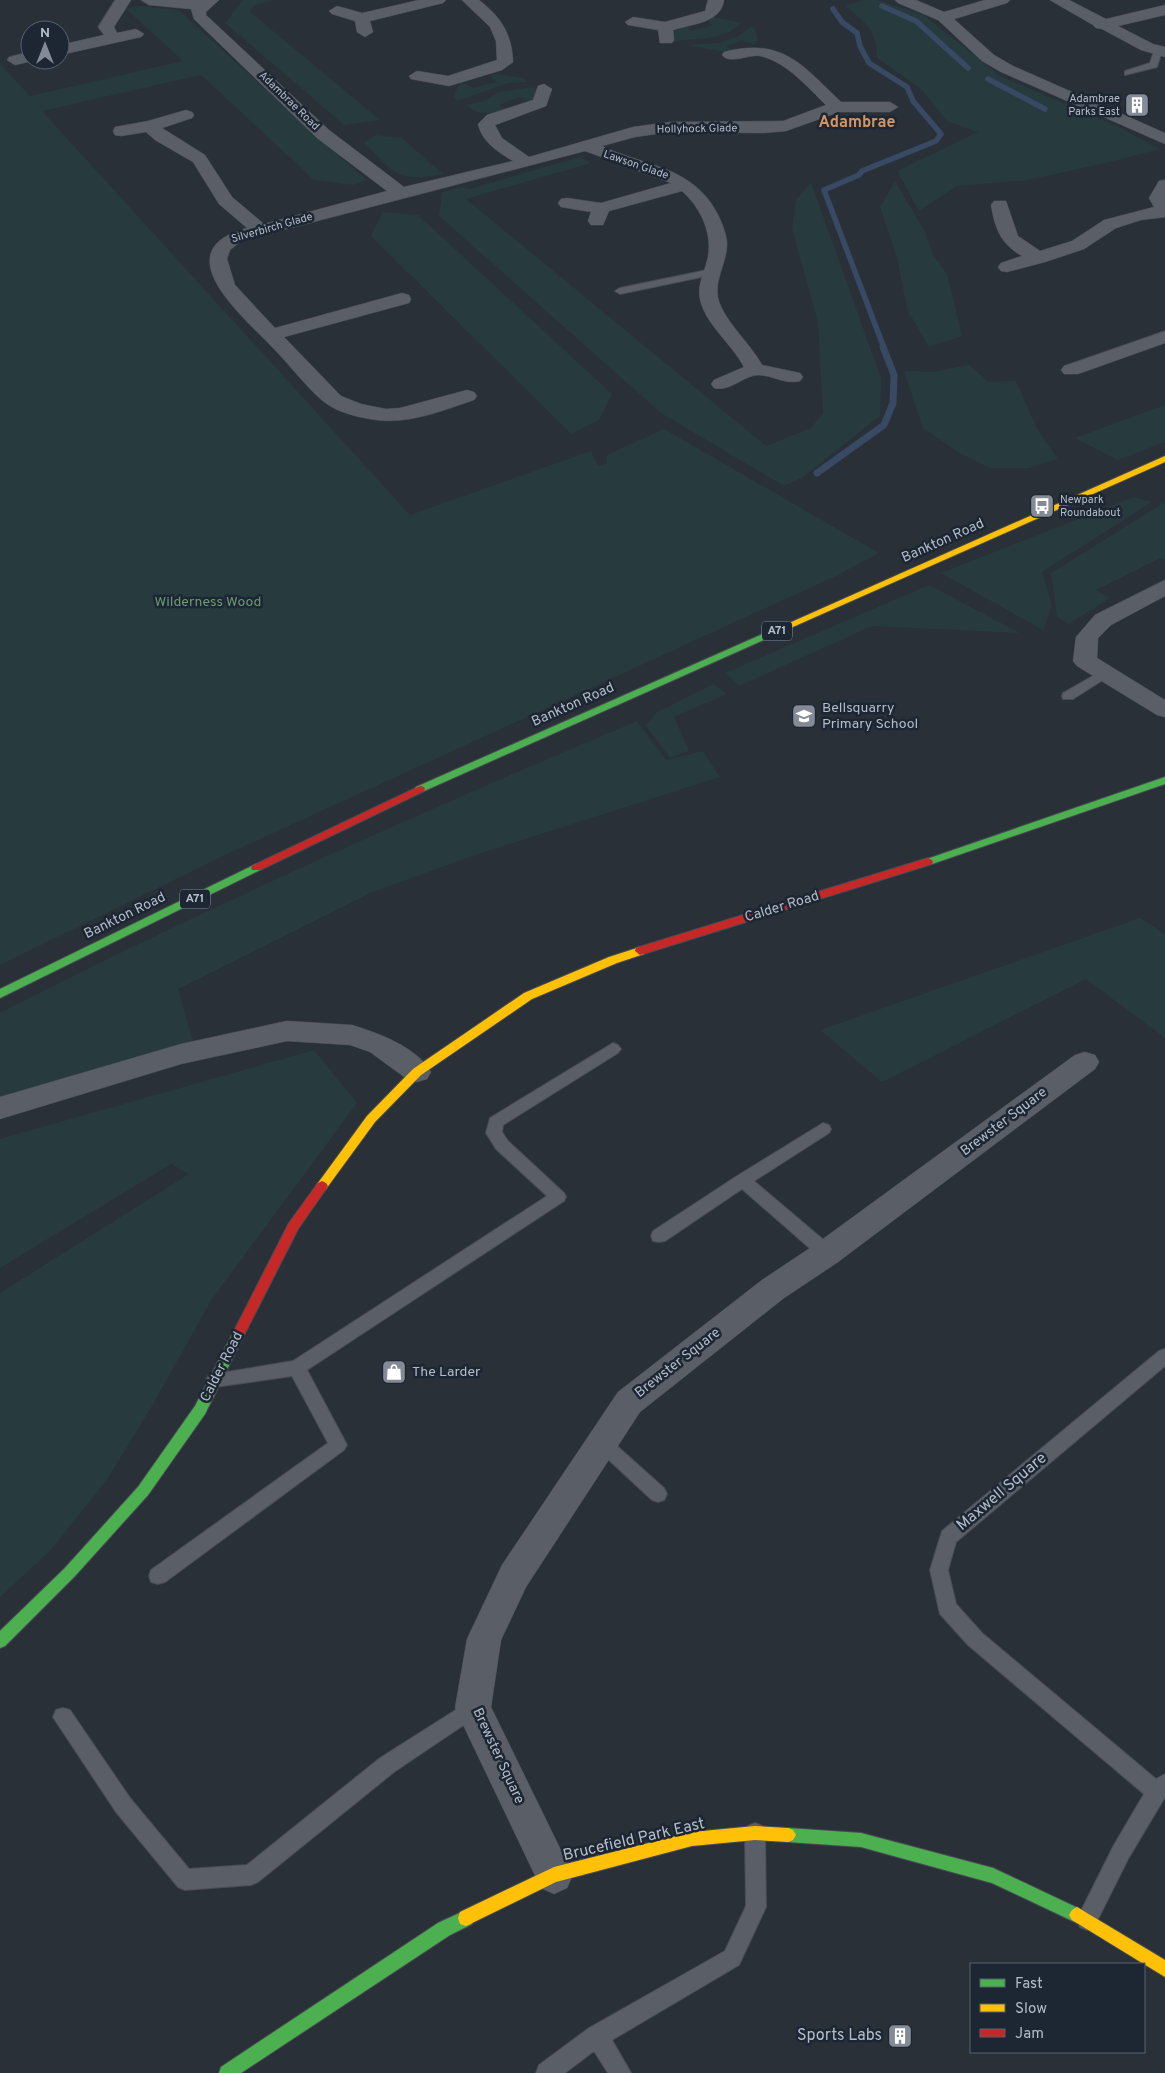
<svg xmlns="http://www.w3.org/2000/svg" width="1165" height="2073" font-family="Overpass,sans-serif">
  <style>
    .green { fill: #273a3e }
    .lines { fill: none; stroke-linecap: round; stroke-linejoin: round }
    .stream-far1 { stroke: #384963; stroke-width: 5.5 }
    .stream { stroke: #384963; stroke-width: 7 }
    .lane-casing { stroke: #484c53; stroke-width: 2 }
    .street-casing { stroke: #484c53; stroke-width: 1 }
    .fast-casing { stroke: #484c53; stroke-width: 2 }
    .slow-casing { stroke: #484c53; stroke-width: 2 }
    .jam-casing { stroke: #484c53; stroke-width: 2 }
    .lane { fill: #5a5e66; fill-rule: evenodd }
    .street { fill: #5a5e66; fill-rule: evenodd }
    .fast { fill: #4caf50; fill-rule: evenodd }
    .slow { fill: #ffc107; fill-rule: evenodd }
    .jam { fill: #c62828; fill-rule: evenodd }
    .labels { text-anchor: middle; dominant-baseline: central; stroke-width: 5; stroke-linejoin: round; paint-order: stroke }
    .far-poi-label { font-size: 11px; fill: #b4bcc9; stroke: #1d2633; text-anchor: end }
    .far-street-label { font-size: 11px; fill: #b4bcc9; stroke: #1d2633 }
    .shield { fill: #1d2633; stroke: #878f9c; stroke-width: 1 }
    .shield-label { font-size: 12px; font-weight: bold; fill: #b4bcc9 }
    .street-label { font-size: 14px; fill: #b4bcc9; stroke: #1d2633 }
    .park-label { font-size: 14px; fill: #6b9a76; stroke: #1d2633 }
    .poi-label { font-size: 14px; fill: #b4bcc9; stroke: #1d2633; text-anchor: start }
    .far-district-label { font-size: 16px; font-weight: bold; fill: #d59563; stroke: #1d2633 }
    .near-street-label { font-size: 16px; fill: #b4bcc9; stroke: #1d2633 }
    .near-poi-label { font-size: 16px; fill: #b4bcc9; stroke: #1d2633; text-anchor: end }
  </style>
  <rect width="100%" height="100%" fill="#2a3038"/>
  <g class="green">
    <polygon points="243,0 276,0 255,5 250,12 380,120 344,125 225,23"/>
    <path d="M862 0H878L924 15 1000 76 1119 127 1160 149 1106 163 1027 180 957 186 919 211 897 171 978 132 947 121 921 89 877 58C878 31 864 21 845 6Z"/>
    <polygon points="140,6 179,10 316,136 367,180 353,185 314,180 201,75 42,111 410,515 591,451 598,466 607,463 607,455 664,429 879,553 836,576 227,854 0,965 0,64 30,96 183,61 126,9"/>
    <path d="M713 17 741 23C720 43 700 36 673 42L669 38 674 28 684 25 692 31 713 25 707 20Z"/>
    <polygon points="750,27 753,27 758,38 754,45 742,40 726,47 737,51 730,53 686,45 720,43 739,36"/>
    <polygon points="498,74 522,78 528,82 509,83 457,101 454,97 457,88 462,82 473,88 497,82 489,76"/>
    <path d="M535 87 536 94 532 102 519 97 499 105 512 111C496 114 480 117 466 105L484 101 499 92Z"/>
    <path d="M375 135 402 138 443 174C397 183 395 173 364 143Z"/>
    <polygon points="579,157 591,163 466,199 766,446 811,428 823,413 818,323 792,228 796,200 811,182 881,378 880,416 803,477 784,486 661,413 439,216 442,192 462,187 470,189"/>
    <polygon points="895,181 925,232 933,255 947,274 962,336 929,347 907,309 897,257 880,207"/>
    <polygon points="383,212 418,215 612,394 599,420 571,434 371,236"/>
    <polygon points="969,365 989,382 1016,381 1037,429 1058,459 1029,468 990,468 958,452 923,428 904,371 931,372"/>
    <polygon points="1165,405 1165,442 1118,460 1075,438"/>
    <polygon points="1134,497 1152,502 1042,572 1052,606 1043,630 941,573"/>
    <polygon points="1165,502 1165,560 1160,558 1096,590 1110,598 1069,624 1057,617 1051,573"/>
    <polygon points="929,585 1020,633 872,626 739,686 725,673"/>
    <polygon points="713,684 727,694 674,717 689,751 670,758 646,726 656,713"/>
    <path d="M637 721 666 760 703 751 720 777 478 854 370 893 178 989 194 1045 0 1099V1013C208 906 422 812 637 721Z"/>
    <polygon points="1140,918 1165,934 1165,1038 1086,979 882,1082 820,1030"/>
    <polygon points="314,1050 357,1103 212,1299 149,1411 106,1481 50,1551 0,1597 0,1293 189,1174 171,1164 0,1268 0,1139"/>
  </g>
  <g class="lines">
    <g class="stream-far1">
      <polyline points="882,6 916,21 968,68"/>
      <polyline points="833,9 842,22 857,33 860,46 869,63 907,87 913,101 941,134 936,141 862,171 859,175 824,190 884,348"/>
      <polyline points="988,79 1045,109"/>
    </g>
    <polyline class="stream" points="817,473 884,425 893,403 894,375 883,347"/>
    <defs>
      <g id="lane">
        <polygon points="1158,48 1162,51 1157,67 1125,75 1125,71 1150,63 1154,51"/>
        <polygon points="712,269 716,270 716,274 620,294 615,291 620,288"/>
        <polygon points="1105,669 1109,670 1111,673 1109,676 1073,699 1063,699 1062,696 1063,693"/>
        <polygon points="613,1043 618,1045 621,1049 618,1053 503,1125 502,1132 508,1141 564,1193 566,1197 564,1201 307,1370 347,1445 344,1450 165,1582 158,1584 151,1582 149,1576 151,1570 328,1443 292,1376 215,1387 209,1385 206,1380 209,1375 293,1361 547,1196 496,1149 486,1133 490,1118"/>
        <polygon points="823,1123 829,1125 831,1129 829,1133 754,1181 833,1248 835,1253 833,1258 827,1260 821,1258 742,1189 665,1241 659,1242 653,1241 651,1236 653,1231 737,1176"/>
        <polygon points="1165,1349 1165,1366 956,1542 948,1570 956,1604 982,1633 1156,1779 1165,1774 1165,1797 1128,1859 1094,1927 1087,1930 1080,1927 1077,1920 1080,1913 1114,1845 1144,1794 968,1645 940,1614 930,1570 942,1531 1159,1351"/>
        <polygon points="602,1435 608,1438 664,1488 667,1494 664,1500 658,1502 652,1500 596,1448 593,1443 596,1438"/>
        <polygon points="473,1699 480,1702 483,1708 480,1714 394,1772 258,1882 251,1885 185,1890 178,1887 116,1812 53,1717 56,1710 63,1708 70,1710 130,1798 189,1869 247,1865 380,1758"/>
        <polygon points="755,1823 762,1826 765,1833 766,1907 739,1965 612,2040 631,2073 608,2073 594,2051 565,2073 536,2073 539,2065 589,2028 725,1951 746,1906 745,1833 748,1826"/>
      </g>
      <g id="street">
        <polygon points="115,0 131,0 114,27 117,33 136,29 144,34 141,37 60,55 60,45 104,35 98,27"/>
        <path d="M141 0H219L206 12V15L329 130 404 187 513 161C498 152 482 142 478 124L487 115 533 100 538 86 544 84 552 89 546 106 495 125 502 138 529 157 633 127 670 122 783 121 826 105C807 87 787 62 760 56 749 54 729 65 722 55L724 52C783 37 802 65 841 102H890L898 107 890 112H839L786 131 763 133 670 132 635 137 602 146C641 165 684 165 711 203 719 215 725 228 727 242 728 261 714 279 718 298 723 320 751 344 762 365L800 373 803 377 800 381C785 385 772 375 758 375 742 376 731 392 714 388L711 384 714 380 744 367C732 344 705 324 700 299 697 286 704 273 707 261 714 235 701 208 682 191L609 211 603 225H591L588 221 591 212 561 207 558 203 561 199 567 198 601 203 671 183 585 151 241 241 230 250 227 259 235 285 275 328 402 293 409 295 411 299 409 303 284 337 341 396 361 404 386 409 400 408 467 390 474 392 477 396 474 400C441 411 406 426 370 419 357 417 338 412 327 404 312 394 288 363 274 349 245 318 162 251 247 228L219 204 193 162 155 140 146 132 121 136 115 135 113 131 115 127 148 121 186 110 192 112 194 115 192 118 162 128 205 155 232 197 264 224 387 191 317 138 194 19 191 9 149 5Z"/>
        <polygon points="419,0 446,0 443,3 370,21 373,32 365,37 357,32 355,21 332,14 329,11 337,6 362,13"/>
        <path d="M462 0H479C501 17 512 34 513 62L502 70 449 86 411 79 409 76 417 71 448 76 497 60 496 41 490 27Z"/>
        <path d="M708 0H724C721 23 692 24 673 30L674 40 672 43H660L658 30 628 25 625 22 633 17 665 22 705 11Z"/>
        <polygon points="895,0 916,0 944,12 985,0 1010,0 1007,3 954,19 994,55 1013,66 1165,133 1165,144 1001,72 982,61 938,20 898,3"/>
        <polygon points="1050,0 1069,0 1106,19 1165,5 1165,15 1118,26 1153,44 1165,47 1165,57 1141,50 1102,29 1096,28 1093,25"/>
        <polygon points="30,52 30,60 36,60 15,65 7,60 9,57"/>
        <path d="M1165 180V217L1141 220 1116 228 1084 249 1045 262 1007 272 1001 271 998 267 1001 263 1022 256C1001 244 995 229 991 205L994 201H1006L1018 236 1040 251 1072 241 1104 220 1154 207 1149 198 1159 181Z"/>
        <polygon points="1165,331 1165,343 1078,374 1064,374 1061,370 1064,366"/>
        <polygon points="1165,580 1165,596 1111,625 1098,638 1097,658 1165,700 1165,717 1157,715 1077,666 1073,661 1076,637 1095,615"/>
        <path d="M287 1021 352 1025C378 1033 417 1047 431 1072L427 1079 417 1082 407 1079 370 1052 350 1045 287 1041 181 1064 0 1119V1097L181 1044Z"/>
        <polygon points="1085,1052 1095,1055 1099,1062 1095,1069 838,1262 784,1298 640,1412 526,1587 501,1640 491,1707 573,1875 567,1888 554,1894 541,1888 455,1708 467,1639 502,1565 618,1392 762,1280 816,1244 1075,1055"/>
      </g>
      <g id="fast">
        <polygon points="783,625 786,626 786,630 424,791 420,792 415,789 416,787"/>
        <polygon points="1165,777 1165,784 932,864 924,864 923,862 924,860"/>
        <polygon points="256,864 261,868 260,870 0,998 0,989"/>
        <polygon points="237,1332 241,1333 243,1337 205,1414 148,1495 75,1576 5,1646 0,1648 0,1631 65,1568 138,1487 195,1406 233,1333"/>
        <polygon points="788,1828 861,1833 993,1868 1082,1910 1085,1915 1082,1920 1077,1923 992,1883 861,1847 788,1842 783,1840 780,1835 783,1830"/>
        <polygon points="466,1910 472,1912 474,1918 472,1924 450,1935 241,2073 219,2073 221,2067 438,1923"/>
      </g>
      <g id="slow">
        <polygon points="1165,456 1165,462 786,630 780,630 778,628"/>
        <polygon points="640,947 645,951 644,954 617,963 532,999 421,1075 375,1122 326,1189 318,1189 316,1186 318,1183 367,1116 413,1069 524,993 609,957"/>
        <polygon points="755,1826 788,1828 793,1830 796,1835 793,1840 788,1842 755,1840 692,1846 556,1882 466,1926 460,1924 458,1918 460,1912 554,1867 692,1832"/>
        <polygon points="1077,1907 1165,1960 1165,1977 1072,1920 1069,1915 1072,1910"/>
      </g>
      <g id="jam">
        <polygon points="420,786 424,787 425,789 424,791 260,870 252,870 251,868 252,866"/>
        <polygon points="928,858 932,860 933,862 932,864 640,955 635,951 636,948"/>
        <polygon points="322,1181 326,1183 328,1186 298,1229 241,1341 237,1342 233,1341 231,1337 289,1223 318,1183"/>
      </g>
    </defs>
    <use href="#lane" class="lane-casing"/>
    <use href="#street" class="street-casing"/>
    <use href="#fast" class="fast-casing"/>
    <use href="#slow" class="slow-casing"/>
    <use href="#jam" class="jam-casing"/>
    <use href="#lane" class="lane"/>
    <use href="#street" class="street"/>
    <use href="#fast" class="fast"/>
    <use href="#slow" class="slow"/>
    <use href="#jam" class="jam"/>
  </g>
  <defs>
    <symbol id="building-square" viewBox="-11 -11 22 22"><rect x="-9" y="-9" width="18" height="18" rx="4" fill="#848b96" stroke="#1d2633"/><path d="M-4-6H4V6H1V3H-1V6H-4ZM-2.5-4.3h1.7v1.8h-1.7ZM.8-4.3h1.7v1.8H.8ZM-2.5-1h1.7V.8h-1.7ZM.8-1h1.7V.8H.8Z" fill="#fff"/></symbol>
    <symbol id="bus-square" viewBox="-11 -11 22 22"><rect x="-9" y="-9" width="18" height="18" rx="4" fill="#848b96" stroke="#1d2633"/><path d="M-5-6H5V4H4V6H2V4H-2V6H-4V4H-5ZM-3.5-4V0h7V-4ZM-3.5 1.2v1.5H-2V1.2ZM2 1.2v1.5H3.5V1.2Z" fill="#fff"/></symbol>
    <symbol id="school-square" viewBox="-11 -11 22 22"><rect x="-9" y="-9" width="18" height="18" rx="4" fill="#848b96" stroke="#1d2633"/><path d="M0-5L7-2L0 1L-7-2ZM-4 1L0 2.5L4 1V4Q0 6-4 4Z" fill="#fff"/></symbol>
    <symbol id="shop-square" viewBox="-11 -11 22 22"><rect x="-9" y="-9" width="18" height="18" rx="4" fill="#848b96" stroke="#1d2633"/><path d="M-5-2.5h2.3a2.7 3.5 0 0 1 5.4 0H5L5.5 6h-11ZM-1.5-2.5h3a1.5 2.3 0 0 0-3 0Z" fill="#fff"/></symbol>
  </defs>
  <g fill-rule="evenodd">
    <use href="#building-square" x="1123" y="91" width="28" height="28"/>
    <use href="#bus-square" x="1028" y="492" width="28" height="28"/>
    <use href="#school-square" x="790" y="702" width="28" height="28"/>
    <use href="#shop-square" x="380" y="1358" width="28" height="28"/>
    <use href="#building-square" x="886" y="2022" width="28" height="28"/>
  </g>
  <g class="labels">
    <g class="far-poi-label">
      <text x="1120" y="99">Adambrae<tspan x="1120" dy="13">Parks East</tspan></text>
      <text x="1060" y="500" text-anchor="start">Newpark<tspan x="1060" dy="13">Roundabout</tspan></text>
    </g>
    <g class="far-street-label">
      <text transform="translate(289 101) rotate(44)">Adambrae Road</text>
      <text transform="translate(697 129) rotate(-1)">Hollyhock Glade</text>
      <text transform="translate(636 165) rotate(19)">Lawson Glade</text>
      <text transform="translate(272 228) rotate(-16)">Silverbirch Glade</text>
    </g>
    <g class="shield">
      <rect x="762" y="621.5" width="30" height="19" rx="4"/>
      <rect x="180" y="889.5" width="30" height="19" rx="4"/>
    </g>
    <g class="shield-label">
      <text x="777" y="631">A71</text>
      <text x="195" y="899">A71</text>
    </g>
    <g class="street-label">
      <text transform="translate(943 541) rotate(-24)">Bankton Road</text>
      <text transform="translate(573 705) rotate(-24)">Bankton Road</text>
      <text transform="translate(782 907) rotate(-17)">Calder Road</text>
      <text transform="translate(125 916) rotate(-26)">Bankton Road</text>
      <text transform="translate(1004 1122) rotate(-37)">Brewster Square</text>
      <text transform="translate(678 1363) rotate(-38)">Brewster Square</text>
      <text transform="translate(222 1367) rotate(-63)">Calder Road</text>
      <text transform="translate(498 1756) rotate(65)">Brewster Square</text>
    </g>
    <g class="park-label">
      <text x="208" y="602">Wilderness Wood</text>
    </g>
    <g class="poi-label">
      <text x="822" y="708">Bellsquarry<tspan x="822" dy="16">Primary School</tspan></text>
      <text x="412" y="1372">The Larder</text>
    </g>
    <g class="far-district-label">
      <text x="857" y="123">Adambrae</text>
    </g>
    <g class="near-street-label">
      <text transform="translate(1002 1492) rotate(-40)">Maxwell Square</text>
      <text transform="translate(634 1840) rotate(-13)">Brucefield Park East</text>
    </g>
    <g class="near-poi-label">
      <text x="882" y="2036">Sports Labs</text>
    </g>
  </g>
  <rect x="970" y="1963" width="175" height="90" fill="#1d2633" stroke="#59626f"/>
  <rect x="980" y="1979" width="25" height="8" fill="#4caf50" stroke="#59626f"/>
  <text x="1015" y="1988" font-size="15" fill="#b4bcc9">Fast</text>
  <rect x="980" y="2004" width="25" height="8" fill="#ffc107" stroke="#59626f"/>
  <text x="1015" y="2013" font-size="15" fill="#b4bcc9">Slow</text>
  <rect x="980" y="2029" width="25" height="8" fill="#c62828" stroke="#59626f"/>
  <text x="1015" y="2038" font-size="15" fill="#b4bcc9">Jam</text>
  <g transform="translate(45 45)"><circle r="24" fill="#1d2633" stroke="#59626f"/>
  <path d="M0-4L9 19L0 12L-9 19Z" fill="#848b96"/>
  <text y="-8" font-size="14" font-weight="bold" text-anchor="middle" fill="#b4bcc9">N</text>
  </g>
</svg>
